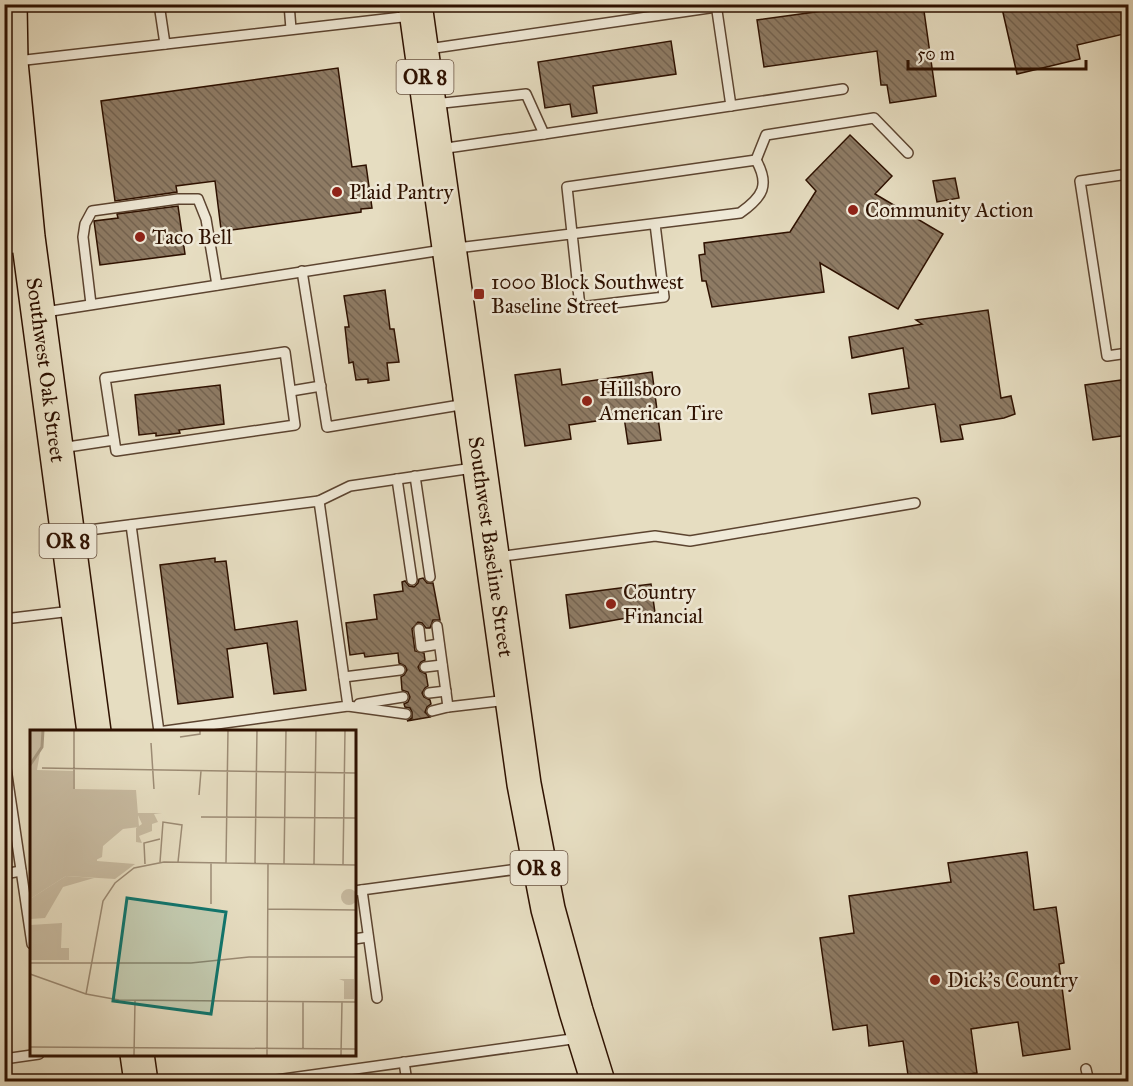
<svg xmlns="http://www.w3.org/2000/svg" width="1133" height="1086" font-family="'IM FELL Great Primer',serif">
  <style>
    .building { fill: url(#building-back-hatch); stroke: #2e1100; stroke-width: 1.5 }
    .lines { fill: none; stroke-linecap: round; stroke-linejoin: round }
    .lane-casing { stroke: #5c4430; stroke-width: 12 }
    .secondary-casing { stroke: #2e1100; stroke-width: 28 }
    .highway-casing { stroke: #2e1100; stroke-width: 36 }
    .lane { stroke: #efe9d7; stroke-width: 9 }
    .secondary { stroke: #efe9d7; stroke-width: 26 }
    .highway { stroke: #e6ddc1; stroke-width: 33 }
    .poi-dot { fill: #8f2418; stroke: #efe9d7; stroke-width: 2 }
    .labels { text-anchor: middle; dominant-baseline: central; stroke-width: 5; stroke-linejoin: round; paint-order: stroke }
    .shield { fill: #efe9d7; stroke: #685240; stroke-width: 1.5 }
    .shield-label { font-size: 20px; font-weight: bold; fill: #2e1100 }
    .poi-label { font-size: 21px; fill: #2e1100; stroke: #efe9d7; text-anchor: start }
    .street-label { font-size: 21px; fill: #2e1100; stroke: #efe9d7 }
    .inset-river { fill: none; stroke: #a7987f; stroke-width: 3 }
    .inset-road { fill: none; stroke: #9c8b74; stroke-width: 1.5 }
    .view { fill: #0f766e; fill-opacity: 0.15; stroke: #0f766e; stroke-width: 3 }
    .inset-edge { fill: none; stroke: #2e1100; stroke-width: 3 }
  </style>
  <defs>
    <pattern id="building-back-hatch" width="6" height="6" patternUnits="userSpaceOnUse" patternTransform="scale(1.5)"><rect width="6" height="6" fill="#8e7b64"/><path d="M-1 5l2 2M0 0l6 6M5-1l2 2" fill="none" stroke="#746350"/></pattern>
  </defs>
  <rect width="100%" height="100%" fill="#e6ddc1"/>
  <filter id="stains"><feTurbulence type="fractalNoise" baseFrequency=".00333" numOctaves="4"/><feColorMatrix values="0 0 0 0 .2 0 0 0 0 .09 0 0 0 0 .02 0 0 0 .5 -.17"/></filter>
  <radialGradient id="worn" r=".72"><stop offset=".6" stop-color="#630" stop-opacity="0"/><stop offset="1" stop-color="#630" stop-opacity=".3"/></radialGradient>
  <g class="building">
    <polygon points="837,4 923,4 936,96 890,103 887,85 881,85 877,51 764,67 757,20 837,9"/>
    <polygon points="1001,4 1128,4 1128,33 1077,45 1080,59 1017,74"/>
    <polygon points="671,41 676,74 593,86 597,113 572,117 570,104 545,108 538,62"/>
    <polygon points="338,68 352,167 366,165 372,208 361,209 361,212 232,230 231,227 221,229 215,181 176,186 177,192 115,201 101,101"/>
    <polygon points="850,135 892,176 875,194 943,234 898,309 820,263 824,292 712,307 706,281 702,281 699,255 705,254 704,243 790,232 816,191 806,180"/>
    <polygon points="955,178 959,198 937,202 933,181"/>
    <polygon points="178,206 185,254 100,265 94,221 118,218 117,214"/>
    <polygon points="385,290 390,329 394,329 399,362 387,363 389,380 368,383 368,379 356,380 353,362 349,363 345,327 349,327 344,296"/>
    <polygon points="988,310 1001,398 1011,396 1015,414 1004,418 960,425 963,439 941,442 935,404 872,414 869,394 909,388 903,348 852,358 849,337 922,324 916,320"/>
    <polygon points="560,369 562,385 652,372 661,440 628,444 624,417 569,425 571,439 525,446 515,375"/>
    <polygon points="1128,379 1128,435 1093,440 1085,385"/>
    <polygon points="220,385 224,424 179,430 180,433 156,436 156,433 139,435 135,395"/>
    <polygon points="215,558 215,562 226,561 235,630 297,621 306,690 274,694 267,643 227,649 233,697 178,704 160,565"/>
    <polygon points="423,578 427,583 433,583 440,620 433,620 430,628 426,628 422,623 418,622 412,629 415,651 424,653 425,660 421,662 418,667 420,671 426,674 428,686 425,688 422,693 424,697 430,700 431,704 427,707 425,712 430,717 407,721 412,718 412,712 410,708 405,707 404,704 408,702 410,697 408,692 402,690 401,677 404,675 407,670 405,666 399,663 398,653 365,657 364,653 350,655 346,623 377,619 374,595 403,591 402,582 405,581 409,586 414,587 418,583 419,579"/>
    <polygon points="651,584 655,613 570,628 566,595"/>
    <polygon points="1027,852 1034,910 1056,907 1064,963 1059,964 1070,1049 1023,1056 1018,1022 971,1029 977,1073 909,1082 903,1041 869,1046 867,1025 833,1030 820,938 854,933 849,896 951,882 948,863"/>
  </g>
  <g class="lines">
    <defs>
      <g id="lane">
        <polyline points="159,4 165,44"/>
        <polyline points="289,4 291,29"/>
        <polyline points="716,4 731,106"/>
        <polyline points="428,49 716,7"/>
        <polyline points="17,61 411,16"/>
        <polyline points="434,104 526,94 544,134 843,89"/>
        <polyline points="440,149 544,134"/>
        <polyline points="756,160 766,135 874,118 908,153"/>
        <polyline points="1128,174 1080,181 1107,356 1128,353"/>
        <polyline points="302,271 327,427 466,404"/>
        <polyline points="91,304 83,237 85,224 92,211 178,199 198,199 206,219 217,285"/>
        <path d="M45 312 449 249 740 213C763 197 770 185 756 160L567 187 580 307 664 297 655 224"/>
        <polygon points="285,352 295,425 116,451 105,378"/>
        <polyline points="291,391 321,386"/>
        <polyline points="61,448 114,440"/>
        <polyline points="415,476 430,577"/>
        <polyline points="397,479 412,580"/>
        <polyline points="319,501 350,486 473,468"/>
        <polyline points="131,525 159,732"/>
        <polyline points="73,532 319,501 348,706 158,732"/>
        <polyline points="497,557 655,536 690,541 915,503"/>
        <polyline points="4,619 72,611"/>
        <polyline points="437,626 448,707 508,700"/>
        <polyline points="419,629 421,647 439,644"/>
        <polyline points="425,667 442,665"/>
        <polyline points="344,677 400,670"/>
        <polyline points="429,693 446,691"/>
        <polyline points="359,704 403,697"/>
        <polyline points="348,706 406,714"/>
        <polyline points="432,711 448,707"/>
        <polyline points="4,755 32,944"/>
        <polyline points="4,874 21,871"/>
        <polyline points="362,890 377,998"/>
        <polyline points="354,891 533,867"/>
        <polyline points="354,939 368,937"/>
        <polyline points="4,1059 39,1054"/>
        <polyline points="404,1062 407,1082"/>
        <polyline points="1086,1069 1089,1082"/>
        <polyline points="262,1082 579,1038"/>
      </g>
      <polyline id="secondary" points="4,241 28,237"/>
      <g id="highway">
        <path id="s1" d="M10 4 11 62 28 237 94 732"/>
        <path id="s2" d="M415 4 524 784 548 909 576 1011 598 1082"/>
        <polyline points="137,1054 141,1082"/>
      </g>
    </defs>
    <use href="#lane" class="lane-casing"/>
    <use href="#secondary" class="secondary-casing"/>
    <use href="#highway" class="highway-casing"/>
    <use href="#lane" class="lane"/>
    <use href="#secondary" class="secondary"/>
    <use href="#highway" class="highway"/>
  </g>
  <g class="poi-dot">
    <circle cx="337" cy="192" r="6"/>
    <circle cx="853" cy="210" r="6"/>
    <circle cx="140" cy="237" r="6"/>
    <rect x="473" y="288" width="12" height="12" rx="3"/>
    <circle cx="587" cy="401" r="6"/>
    <circle cx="611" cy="604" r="6"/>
    <circle cx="935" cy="980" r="6"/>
  </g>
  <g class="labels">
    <g class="shield">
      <rect x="396.5" y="60" width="57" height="34" rx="4.5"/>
      <rect x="39.5" y="524" width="57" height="34" rx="4.5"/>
      <rect x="510.5" y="851" width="57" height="34" rx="4.5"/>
    </g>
    <g class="shield-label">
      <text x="425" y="77">OR 8</text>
      <text x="68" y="541">OR 8</text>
      <text x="539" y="868">OR 8</text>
    </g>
    <g class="poi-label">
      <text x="349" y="192">Plaid Pantry</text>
      <text x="865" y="210">Community Action</text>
      <text x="152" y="237">Taco Bell</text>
      <text x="491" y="282">1000 Block Southwest<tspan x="491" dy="24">Baseline Street</tspan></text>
      <text x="599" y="389">Hillsboro<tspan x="599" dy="24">American Tire</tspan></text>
      <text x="623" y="592">Country<tspan x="623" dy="24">Financial</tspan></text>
      <text x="947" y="980">Dick's Country</text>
    </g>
    <g class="street-label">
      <text stroke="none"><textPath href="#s1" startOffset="368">Southwest Oak Street</textPath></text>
      <text stroke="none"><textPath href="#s2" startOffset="548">Southwest Baseline Street</textPath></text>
    </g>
  </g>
  <g transform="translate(30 730)">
    <rect width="326" height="326" fill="#e6ddc1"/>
    <path d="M0 0H14L7 40 43 41V59L106 60 109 97 93 99 73 116 72 127 45 140 15 107 16 77 0 76ZM311 167a8 8 0 1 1 16 0a8 8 0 1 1-16 0ZM309 249H324V269H314V251Z" fill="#c7baa0"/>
    <path d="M107 83H132L124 84 128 92 122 94V101L109 106 112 113 106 112V98L112 94ZM36 146 64 148 33 157 15 188 0 189V169Z" fill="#c7baa0"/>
    <path d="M0 76H16V107H45V139L67 127V131L105 134 85 149 36 146 0 169ZM32 193 31 218H39V230H0V195Z" fill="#c7baa0"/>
    <path class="inset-river" d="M0 35 12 17 13 0"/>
    <path class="inset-road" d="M150 7 170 4V0M121 13 124 59M12 38 326 43M44 59V0M169 65 171 41M171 87 326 88M130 132 133 92 152 95 148 132M196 133 198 0M225 133 227 0M115 134 114 113 130 109M254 134 256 0M284 134 286 0M313 135 315 0M181 174V133M238 179 326 180M0 233H161L219 227H326M0 244 56 264 89 270 326 272M56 264 73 171 85 153 104 138 134 132 326 135M0 317 326 319M273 318V272M104 325 105 271M237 325 238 133M311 325 312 272"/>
    <path class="view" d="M97 168 196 182 181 284 83 271Z"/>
    <rect width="326" height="326" class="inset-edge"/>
  </g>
  <rect width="1133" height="1086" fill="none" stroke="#e6ddc1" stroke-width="24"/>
  <rect x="6" y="6" width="1121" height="1074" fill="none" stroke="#2e1100" stroke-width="3"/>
  <rect x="12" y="12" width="1109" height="1062" fill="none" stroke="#2e1100" stroke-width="1.5"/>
  <path d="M908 60v9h178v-9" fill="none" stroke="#2e1100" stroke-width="3"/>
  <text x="917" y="60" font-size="18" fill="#2e1100" stroke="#efe9d7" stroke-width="4.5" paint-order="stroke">50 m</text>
  <rect width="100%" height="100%" filter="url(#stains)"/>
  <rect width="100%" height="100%" fill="url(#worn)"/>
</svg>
